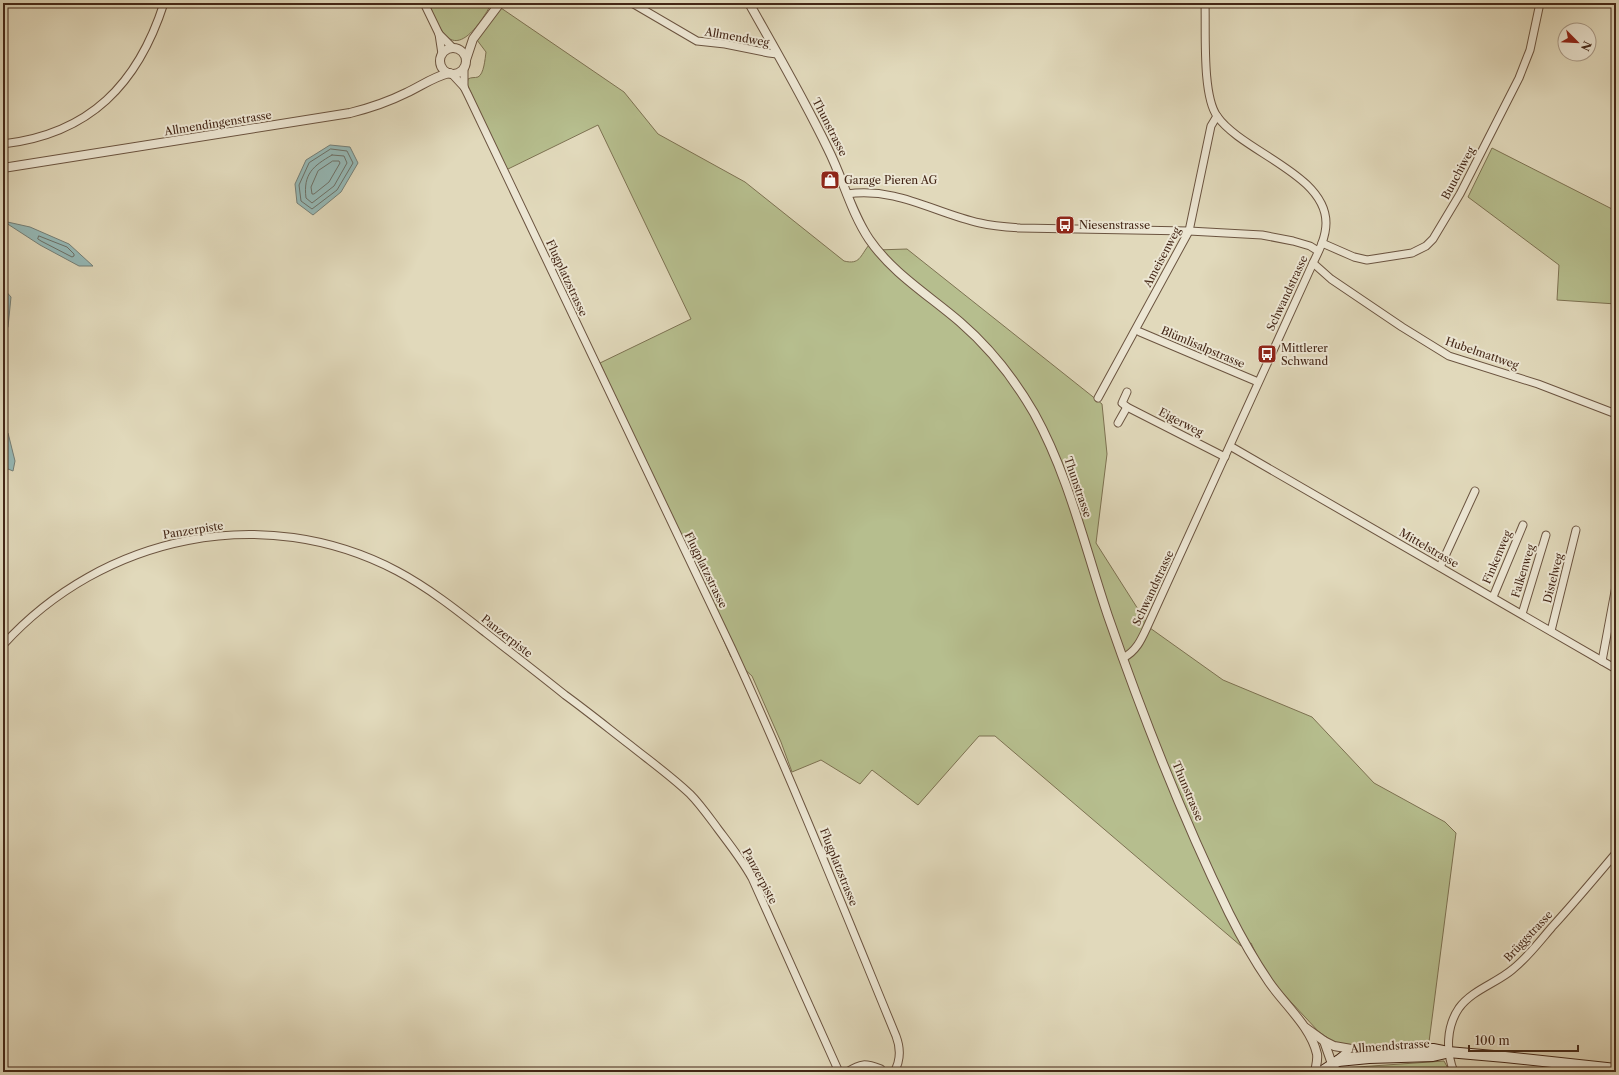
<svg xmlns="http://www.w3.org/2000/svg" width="1619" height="1075" font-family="'Libre Caslon Text',serif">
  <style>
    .green { fill: #b6be8e; stroke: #7d7252 }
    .water { fill: #95b9b7; stroke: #757f77 }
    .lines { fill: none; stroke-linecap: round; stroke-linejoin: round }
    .shore { stroke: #6c7067; stroke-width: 1 }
    .minor-casing { stroke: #6b5440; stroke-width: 9 }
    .tertiary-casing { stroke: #6b5440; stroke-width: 10 }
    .secondary-casing { stroke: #442717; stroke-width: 12 }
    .minor { stroke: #ece6d3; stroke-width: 7 }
    .tertiary { stroke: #ece6d3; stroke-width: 8 }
    .secondary { stroke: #ece6d3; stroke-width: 10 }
    .labels { text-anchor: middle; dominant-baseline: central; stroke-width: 4; stroke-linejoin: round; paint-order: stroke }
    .street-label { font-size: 11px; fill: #442717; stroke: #ece6d3 }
    .poi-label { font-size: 11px; fill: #442717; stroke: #ece6d3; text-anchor: start }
  </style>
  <rect width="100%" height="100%" fill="#e1d9bb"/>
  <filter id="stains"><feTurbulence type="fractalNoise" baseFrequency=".005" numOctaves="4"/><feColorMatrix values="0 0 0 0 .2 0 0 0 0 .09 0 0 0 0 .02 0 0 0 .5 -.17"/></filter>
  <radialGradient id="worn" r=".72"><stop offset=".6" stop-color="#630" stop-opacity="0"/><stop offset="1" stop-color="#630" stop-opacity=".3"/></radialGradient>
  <g class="green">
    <path d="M428 3H492C483 18 460 59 442 31 436 23 433 12 428 3Z"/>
    <path d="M501 8 624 92 658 134 745 182 844 261C860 265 860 256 869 245L876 250 907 249 1102 404 1107 454 1096 543 1150 628 1223 680 1312 717 1374 783 1445 822 1456 833 1429 1042 1348 1047 1332 1041 1318 1031 1279 989 1261 964 1251 943 1241 946 995 736H979L918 805 872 770 860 784 821 760 792 772 781 742 752 676 731 657 600 363 691 319 598 125 506 170 467 84 468 79C471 77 475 78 478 77 484 74 485 59 486 52L477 40Z"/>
    <polygon points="1492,148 1616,211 1616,304 1557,300 1559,265 1468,197"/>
    <polygon points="1444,1061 1450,1072 1338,1072 1343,1068"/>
  </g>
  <g class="water">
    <polygon points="330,145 350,147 358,163 341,192 313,215 297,203 295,184 306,160"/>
    <polygon points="3,221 30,227 69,244 93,266 79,266 40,245"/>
    <polygon points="3,288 11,297 8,327 3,335"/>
    <polygon points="3,432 8,433 15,461 13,471 3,467"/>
  </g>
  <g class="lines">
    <g class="shore">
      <polygon points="331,149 347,151 353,163 337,190 312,209 301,201 299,185 309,163"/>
      <path d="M332 155 344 156 347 163 334 186 312 203 306 198C303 174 313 166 332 155Z"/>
      <polygon points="333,161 339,161 340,163 329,182 314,194 312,194 311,187 318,171"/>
      <polygon points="39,236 67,247 74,254 74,256 72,257 41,241 38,239"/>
    </g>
    <defs>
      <g id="minor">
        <polyline points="424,3 439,34 442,54"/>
        <polyline points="632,3 697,41 725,44 769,53 777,54"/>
        <polyline points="439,34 453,48"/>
        <path d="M464 68V87L468 95 732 649C791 777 843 907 896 1036 901 1049 901 1060 894 1072"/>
        <polyline points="451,73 464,87"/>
        <path d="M3 144C90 134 138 84 164 3"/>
        <path d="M847 194C898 187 934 213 980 223 993 226 1006 227 1020 228L1189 231 1262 235 1293 241 1310 246 1318 251"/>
        <polyline points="1322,243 1354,257 1367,260 1412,253 1426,246 1433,239 1460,194 1519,78 1530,50 1540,3"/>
        <polyline points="1313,263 1331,279 1402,327 1449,356 1538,384 1616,414"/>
        <polyline points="1140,332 1258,382"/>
        <polyline points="1127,392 1122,403 1127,407 1225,457"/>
        <polyline points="1098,398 1189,231 1211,126 1217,116"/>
        <polyline points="1118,423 1127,407"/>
        <polyline points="1230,446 1616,669"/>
        <polyline points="1440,567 1475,491"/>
        <polyline points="1493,597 1523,525"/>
        <polyline points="1522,614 1546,535"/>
        <polyline points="1551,631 1576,530"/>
        <path d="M3 645C103 535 264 501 397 571 429 588 458 611 486 633 513 654 539 674 565 695 587 711 608 728 630 745 650 761 671 776 690 794 700 804 709 817 718 829 730 845 742 860 752 878L839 1072"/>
        <path d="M1123 658C1137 651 1142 638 1148 625L1313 263C1319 251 1326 237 1326 223 1326 174 1242 152 1217 116 1202 95 1206 31 1205 3"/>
        <polyline points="1602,661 1616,586"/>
        <path d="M847 1072C861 1063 865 1063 881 1069"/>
        <path d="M1454 1072C1446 1052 1446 1027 1459 1008 1472 990 1497 983 1513 969 1528 957 1540 941 1552 927 1574 903 1595 878 1616 853"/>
      </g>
      <g id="tertiary">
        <path d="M749 3C776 51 804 99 828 149 843 179 851 212 869 239 892 273 930 296 960 322 989 347 1015 380 1034 413 1069 476 1085 548 1108 616 1143 717 1182 817 1229 913 1241 937 1254 960 1269 982 1284 1004 1311 1027 1317 1054 1318 1060 1316 1066 1315 1072"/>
        <circle cx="453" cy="61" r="13"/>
        <polyline points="466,60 473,39 500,3"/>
        <path d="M3 168 350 113C370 108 388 102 406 93 421 86 433 77 449 73"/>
        <polyline points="1306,1028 1324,1041 1332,1064"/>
        <polyline points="1324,1041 1334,1046 1357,1050"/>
      </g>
      <g id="secondary">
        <polyline points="1338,1061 1347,1054 1362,1051 1433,1049 1448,1052 1505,1057 1616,1069"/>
        <polyline points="1321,1072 1338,1061 1369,1058 1433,1056 1446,1053"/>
      </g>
    </defs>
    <use href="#minor" class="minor-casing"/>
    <use href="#tertiary" class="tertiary-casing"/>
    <use href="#secondary" class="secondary-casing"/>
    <use href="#minor" class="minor"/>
    <use href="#tertiary" class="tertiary"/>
    <use href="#secondary" class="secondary"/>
  </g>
  <defs>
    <symbol id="shop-square" viewBox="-11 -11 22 22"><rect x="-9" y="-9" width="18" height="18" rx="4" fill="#8f2418" stroke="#ece6d3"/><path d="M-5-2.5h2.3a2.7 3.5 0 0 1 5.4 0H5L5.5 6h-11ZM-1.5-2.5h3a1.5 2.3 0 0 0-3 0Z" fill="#fff"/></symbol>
    <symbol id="bus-square" viewBox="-11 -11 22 22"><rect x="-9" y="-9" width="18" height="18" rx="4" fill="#8f2418" stroke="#ece6d3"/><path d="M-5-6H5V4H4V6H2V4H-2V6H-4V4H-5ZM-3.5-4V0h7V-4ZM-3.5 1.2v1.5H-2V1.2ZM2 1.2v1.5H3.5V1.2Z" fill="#fff"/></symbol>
  </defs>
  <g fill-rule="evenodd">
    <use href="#shop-square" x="819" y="169" width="22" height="22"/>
    <use href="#bus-square" x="1054" y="214" width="22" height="22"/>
    <use href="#bus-square" x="1256" y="343" width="22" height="22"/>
  </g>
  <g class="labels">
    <g class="street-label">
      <text transform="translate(737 37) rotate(10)">Allmendweg</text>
      <text transform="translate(218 123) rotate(-9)">Allmendingenstrasse</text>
      <text transform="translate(830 127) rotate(63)">Thunstrasse</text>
      <text transform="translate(1458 173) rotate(-62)">Buuchiweg</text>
      <text transform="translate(1162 257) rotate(-62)">Ameisenweg</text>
      <text transform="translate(567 278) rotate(65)">Flugplatzstrasse</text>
      <text transform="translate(1287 293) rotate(-65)">Schwandstrasse</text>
      <text transform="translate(1203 347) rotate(23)">Blümlisalpstrasse</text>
      <text transform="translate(1482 353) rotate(19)">Hubelmattweg</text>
      <text transform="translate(1181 422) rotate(27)">Eigerweg</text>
      <text transform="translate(1078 487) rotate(71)">Thunstrasse</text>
      <text transform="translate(193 530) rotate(-9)">Panzerpiste</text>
      <text transform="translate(1429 548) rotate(30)">Mittelstrasse</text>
      <text transform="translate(1497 557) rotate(-67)">Finkenweg</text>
      <text transform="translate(706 570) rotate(64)">Flugplatzstrasse</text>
      <text transform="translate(1523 571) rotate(-73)">Falkenweg</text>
      <text transform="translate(1553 578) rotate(-76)">Distelweg</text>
      <text transform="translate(1153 588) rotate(-65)">Schwandstrasse</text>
      <text transform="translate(507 636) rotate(38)">Panzerpiste</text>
      <text transform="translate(1188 791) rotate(67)">Thunstrasse</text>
      <text transform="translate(839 867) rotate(68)">Flugplatzstrasse</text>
      <text transform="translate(760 876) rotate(62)">Panzerpiste</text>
      <text transform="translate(1528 936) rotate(-47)">Brüggstrasse</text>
      <text transform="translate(1390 1046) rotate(-4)">Allmendstrasse</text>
    </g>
    <g class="poi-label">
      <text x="844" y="180">Garage Pieren AG</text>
      <text x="1079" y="225">Niesenstrasse</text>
      <text x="1281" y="348">Mittlerer<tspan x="1281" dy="13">Schwand</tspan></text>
    </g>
  </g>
  <rect width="1619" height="1075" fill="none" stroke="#e1d9bb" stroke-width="16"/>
  <rect x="4" y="4" width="1611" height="1067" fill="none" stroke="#442717" stroke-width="2"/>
  <rect x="8" y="8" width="1603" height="1059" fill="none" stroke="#442717"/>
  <g transform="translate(1577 42) rotate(114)"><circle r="19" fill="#ece6d3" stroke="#a99a88"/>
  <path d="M0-3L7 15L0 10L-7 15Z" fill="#8f2418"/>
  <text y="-6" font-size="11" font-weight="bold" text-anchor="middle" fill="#442717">N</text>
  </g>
  <path d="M1469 1045v6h109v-6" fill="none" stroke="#442717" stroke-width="2"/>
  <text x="1475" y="1045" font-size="12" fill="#442717" stroke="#ece6d3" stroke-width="3" paint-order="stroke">100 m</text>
  <rect width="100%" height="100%" filter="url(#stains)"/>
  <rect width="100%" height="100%" fill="url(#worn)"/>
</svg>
